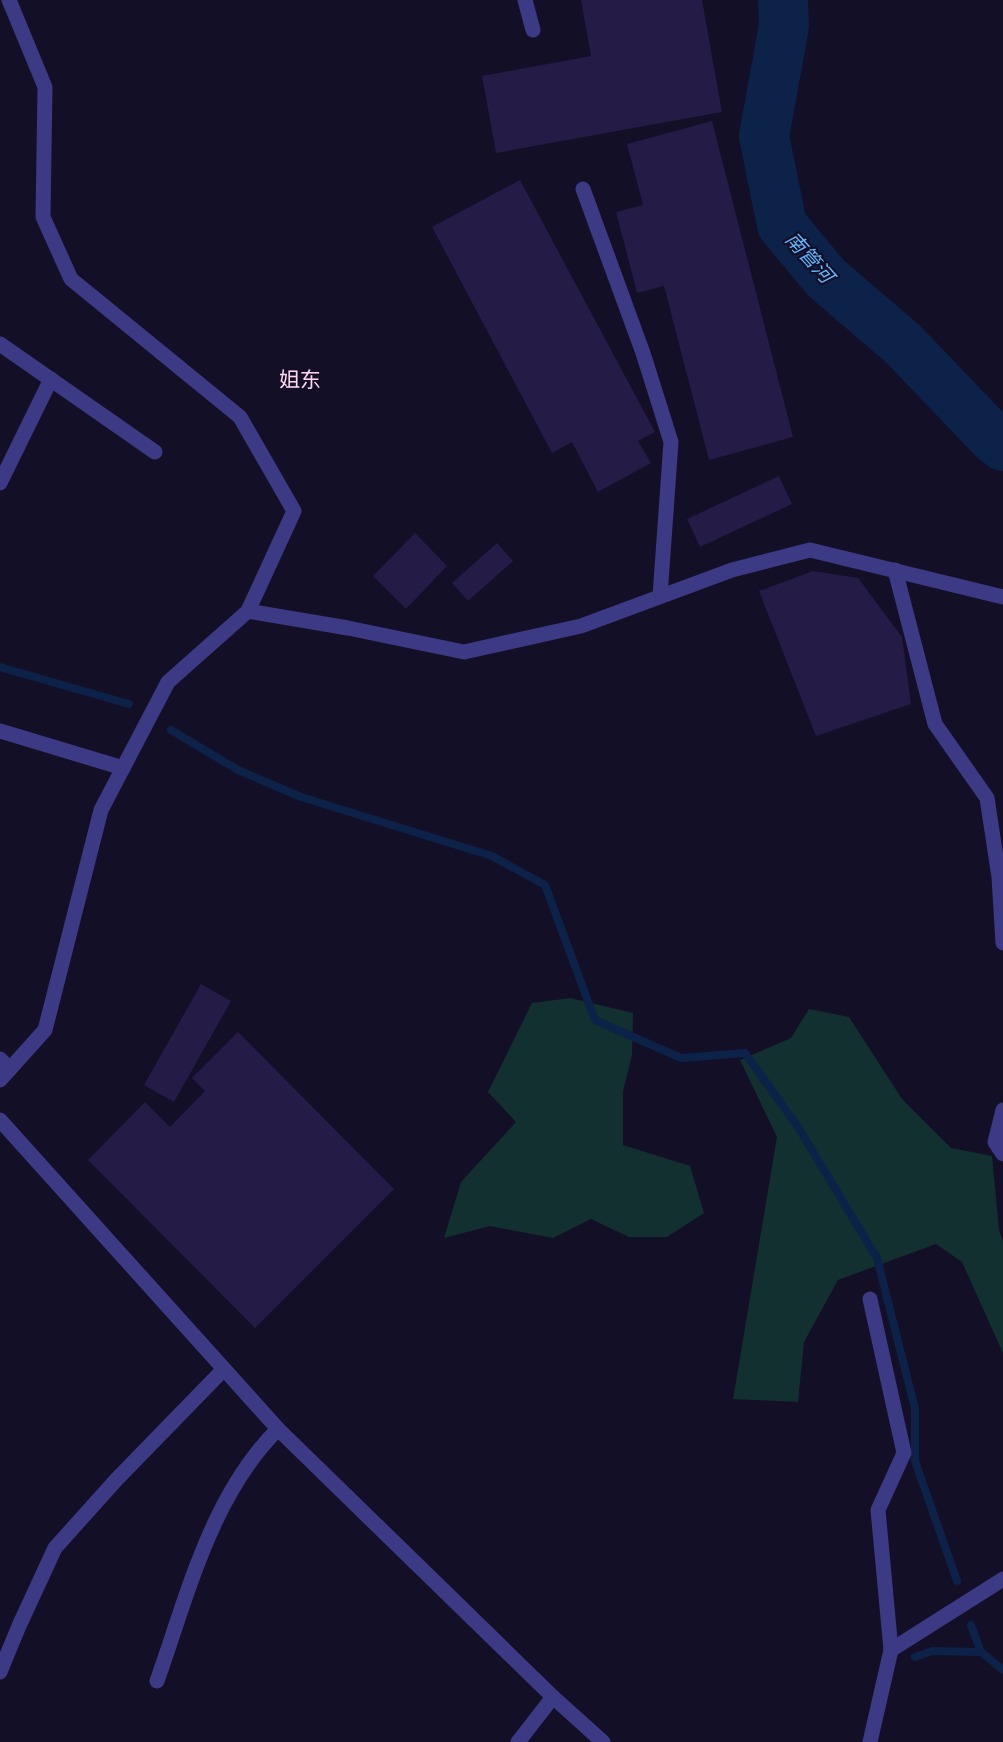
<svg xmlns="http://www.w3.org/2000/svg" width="1003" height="1742" font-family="Mulish,'Noto Sans SC',sans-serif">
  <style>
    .green { fill: #12302f }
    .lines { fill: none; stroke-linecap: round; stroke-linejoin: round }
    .stream { stroke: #0c2248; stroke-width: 8 }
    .river { stroke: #0c2248; stroke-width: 50 }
    .building { fill: #241b47 }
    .service { stroke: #3d3a85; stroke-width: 15 }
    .minor { stroke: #3d3a85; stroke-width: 15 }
    .tertiary { stroke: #3d3a85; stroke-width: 15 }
    .labels { text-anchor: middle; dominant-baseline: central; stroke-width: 4.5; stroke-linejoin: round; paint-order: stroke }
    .water-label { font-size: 20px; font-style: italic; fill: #62b6ff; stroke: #130f26 }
    .quarter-label { font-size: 21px; fill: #ffd6f0; stroke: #130f26 }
  </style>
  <rect width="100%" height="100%" fill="#130f26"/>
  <g class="green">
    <polygon points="570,998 633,1013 632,1055 623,1091 623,1145 690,1166 704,1213 667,1237 629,1237 591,1219 553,1238 490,1226 444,1238 461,1182 516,1122 488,1092 532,1003"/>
    <polygon points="809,1009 849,1017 902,1099 951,1148 992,1156 999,1230 1003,1241 1003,1353 962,1262 936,1244 838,1280 804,1342 798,1402 733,1399 777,1137 740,1060 791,1038"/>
  </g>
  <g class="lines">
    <g class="stream">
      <polyline points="0,667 129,704"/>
      <polyline points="171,730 238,770 301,797 492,856 545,885 595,1020 681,1058 745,1053 798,1127 877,1258 915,1409 915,1461 957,1581"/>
      <polyline points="971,1625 981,1652 1003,1670"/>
      <polyline points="915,1657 932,1651 981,1652"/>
    </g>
    <polyline class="river" points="783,0 784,26 764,136 782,225 826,278 903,344 994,439 1003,446"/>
  </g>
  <g class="building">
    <polygon points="581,0 702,0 722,112 496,153 482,76 591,56"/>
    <polygon points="712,121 793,437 709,460 664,286 637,293 616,212 643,205 627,144"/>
    <polygon points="520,180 655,432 638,441 651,463 598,492 572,442 552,453 432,227"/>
    <polygon points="779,476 792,504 700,547 687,519"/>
    <polygon points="415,533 447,566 406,609 373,576"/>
    <polygon points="497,543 513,561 468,601 452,583"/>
    <polygon points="813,571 858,578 902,637 911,704 816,736 759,591"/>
    <polygon points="201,984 231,1001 174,1102 144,1085"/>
    <polygon points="238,1032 394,1189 255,1328 88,1160 145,1102 170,1127 205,1091 192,1078"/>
  </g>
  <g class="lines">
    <g class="service">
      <polyline points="525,0 533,30"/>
      <polyline points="583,189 643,353 671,442 660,596"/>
      <polyline points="0,344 155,452"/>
      <polyline points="0,483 51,379"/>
      <path d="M157 1681C188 1594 211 1496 278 1429"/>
    </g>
    <g class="minor">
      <polyline points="9,0 45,87 43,217 71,279 240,417 294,511 248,611 348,628 464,652 581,626 732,570 810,550 1003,597"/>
      <polyline points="895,570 935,724 987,798 999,877 1003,943"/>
      <polyline points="0,731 123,768"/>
      <polyline points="0,1059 10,1069"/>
      <polyline points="1003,1110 995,1142 1003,1154"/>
      <polyline points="0,1120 278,1429 553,1697 603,1742"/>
      <polyline points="891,1650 1003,1579"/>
      <polyline points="0,1672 19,1626 55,1548 116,1480 223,1370"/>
      <polyline points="518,1742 553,1697"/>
      <polyline points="870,1742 891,1650 878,1510 904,1453 870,1299"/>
    </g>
    <polyline class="tertiary" points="0,1080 45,1030 101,810 168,682 248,611"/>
  </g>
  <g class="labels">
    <g class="water-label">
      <text transform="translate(810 257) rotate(48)">南管河</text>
    </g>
    <g class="quarter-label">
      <text x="300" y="379">姐东</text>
    </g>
  </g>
</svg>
